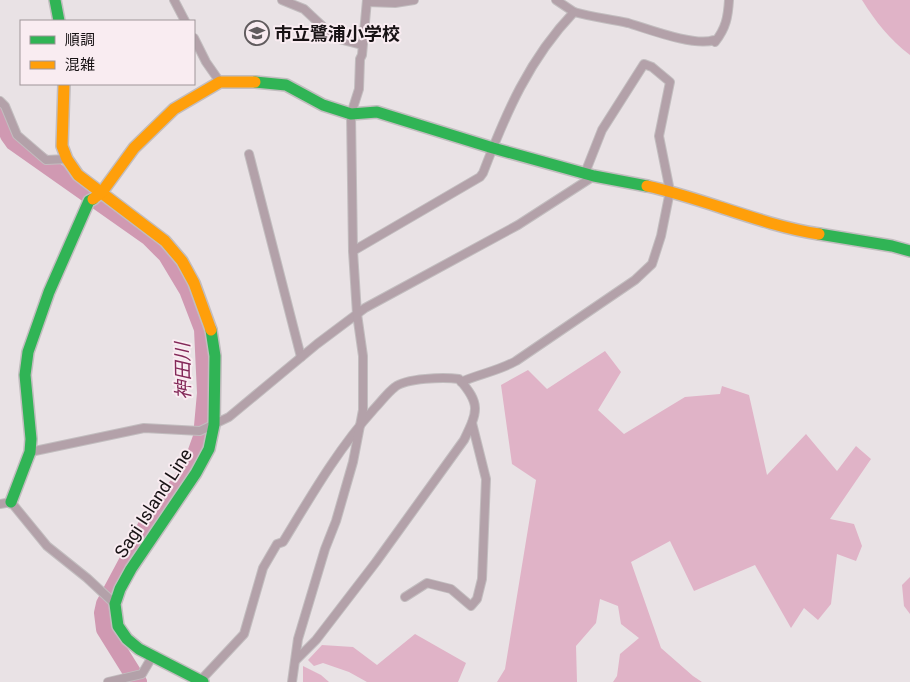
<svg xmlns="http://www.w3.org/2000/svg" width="910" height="682" font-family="Roboto,'Noto Sans JP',sans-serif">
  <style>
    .forest { fill: #e0b3c7 }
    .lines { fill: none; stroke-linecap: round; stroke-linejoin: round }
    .river { stroke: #d099b2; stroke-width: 18 }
    .street-casing { stroke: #c2bdbf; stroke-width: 10 }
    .fast-casing { stroke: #c2bdbf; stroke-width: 14 }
    .slow-casing { stroke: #c2bdbf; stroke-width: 14 }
    .street { stroke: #b3a1a9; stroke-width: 8 }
    .fast { stroke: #30b455; stroke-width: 11 }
    .slow { stroke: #ff9f0a; stroke-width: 11 }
    .labels { text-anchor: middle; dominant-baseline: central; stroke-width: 4; stroke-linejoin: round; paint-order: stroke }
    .poi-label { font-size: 18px; font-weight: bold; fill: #171214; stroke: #f9ecf1; text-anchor: start }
    .street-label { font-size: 18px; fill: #171214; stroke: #f9ecf1 }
    .water-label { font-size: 19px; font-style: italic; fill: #832858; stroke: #f9ecf1 }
  </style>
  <rect width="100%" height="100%" fill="#e9e2e5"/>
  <g class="forest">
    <path d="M862 0H910V55C890 40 875 21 862 0Z"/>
    <polygon points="605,351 621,372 598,410 624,434 685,397 720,394 722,386 749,395 767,475 806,434 837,471 856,446 871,459 830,519 854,524 862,546 856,561 837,554 831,604 818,620 804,608 791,628 755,565 694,591 670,541 631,562 661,648 693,676 702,682 613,682 617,676 620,654 639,638 621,624 618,606 600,599 596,623 576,646 577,682 497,682 505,669 536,480 512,464 501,385 528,370 547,389"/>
    <polygon points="910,577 910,614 904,606 902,585"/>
    <polygon points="415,634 466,663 458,682 367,682 349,672 323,663 314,666 308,660 322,645 353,647 377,665"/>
    <polygon points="303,666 321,675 329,682 303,682"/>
  </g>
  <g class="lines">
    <polyline class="river" points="0,111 9,135 14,142 149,237 167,255 188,290 203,329 206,393 202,437 192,465 181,482 151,518 105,604 103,613 105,629 138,682"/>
    <defs>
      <g id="street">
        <polyline points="174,0 185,21"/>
        <polyline points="282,0 304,9 335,38 362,45"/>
        <polyline points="556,0 574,12"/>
        <polyline points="367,2 395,3 414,0"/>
        <polyline points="194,38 206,62 220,82"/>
        <polyline points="0,101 5,106 17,135 46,160 67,159"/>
        <polyline points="249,154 301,357"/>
        <path d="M353 251 480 177 483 173C506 113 529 59 574 12 592 17 610 19 628 23 648 29 695 47 714 40L715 42C726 28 728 17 729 0"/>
        <path d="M461 382C479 374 498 371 516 361L635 280 652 264 661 236 670 191 659 136 670 82 652 67 644 64 602 130 585 173"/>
        <polyline points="30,452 144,428 200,431 229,417 317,344 365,308 518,225 594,176"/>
        <polyline points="0,504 11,502 47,546 87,578 115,604"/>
        <polyline points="405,597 427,583 451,589 471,606 477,599 482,579 486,479 472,423"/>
        <path d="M201 680 244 634 263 568 277 544 283 542C311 496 338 449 374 409 381 402 387 393 395 387 406 378 444 377 459 379 481 404 478 411 464 440L376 562 316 640 296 660"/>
        <polyline points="108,682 142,674 152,657"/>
        <polyline points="292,682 298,639 325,549 336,521 353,462 363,410 363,356 357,314 353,251 351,114 359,89 360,59 362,55 367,0"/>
      </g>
      <g id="fast">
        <polyline points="55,0 59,21"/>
        <polyline points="255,82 286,85 323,105 351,114 377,112 493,148 594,176 647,186"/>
        <polyline points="819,234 892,246 910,251"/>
        <polyline points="11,502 30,452 31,439 25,375 28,352 49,292 89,201 93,199"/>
        <polyline points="203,682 139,649 127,639 118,626 115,604 120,589 131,569 196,473 209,449 214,425 215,356 211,330"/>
      </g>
      <g id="slow">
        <polyline points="64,84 62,146 67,159 78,175 165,241 182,261 194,283 211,330"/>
        <path d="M647 186C706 199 761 225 819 234"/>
        <polyline points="93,199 102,192 134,148 174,109 220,82 255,82"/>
      </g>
    </defs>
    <use href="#street" class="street-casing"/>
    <use href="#fast" class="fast-casing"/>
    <use href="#slow" class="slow-casing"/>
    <use href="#street" class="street"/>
    <use href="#fast" class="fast"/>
    <use href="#slow" class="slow"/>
  </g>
  <defs>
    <symbol id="school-ring" viewBox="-11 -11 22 22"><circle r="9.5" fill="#f9ecf1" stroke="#605b5d" stroke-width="1.5"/><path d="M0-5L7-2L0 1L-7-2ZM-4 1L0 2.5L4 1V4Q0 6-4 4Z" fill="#605b5d"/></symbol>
  </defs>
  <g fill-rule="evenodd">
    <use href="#school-ring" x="243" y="19" width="28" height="28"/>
  </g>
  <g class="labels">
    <g class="poi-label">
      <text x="274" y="33">市立鷺浦小学校</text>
    </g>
    <g class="street-label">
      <text transform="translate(153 503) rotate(-57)">Sagi Island Line</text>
    </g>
    <g class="water-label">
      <text transform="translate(183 371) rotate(-91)">神田川</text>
    </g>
  </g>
  <rect x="20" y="20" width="175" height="65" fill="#f9ecf1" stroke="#9f9599"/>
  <rect x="30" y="36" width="25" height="8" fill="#30b455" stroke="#9f9599"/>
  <text x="65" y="45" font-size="15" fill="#171214">順調</text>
  <rect x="30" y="61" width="25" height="8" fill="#ff9f0a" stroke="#9f9599"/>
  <text x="65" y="70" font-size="15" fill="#171214">混雑</text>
</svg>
